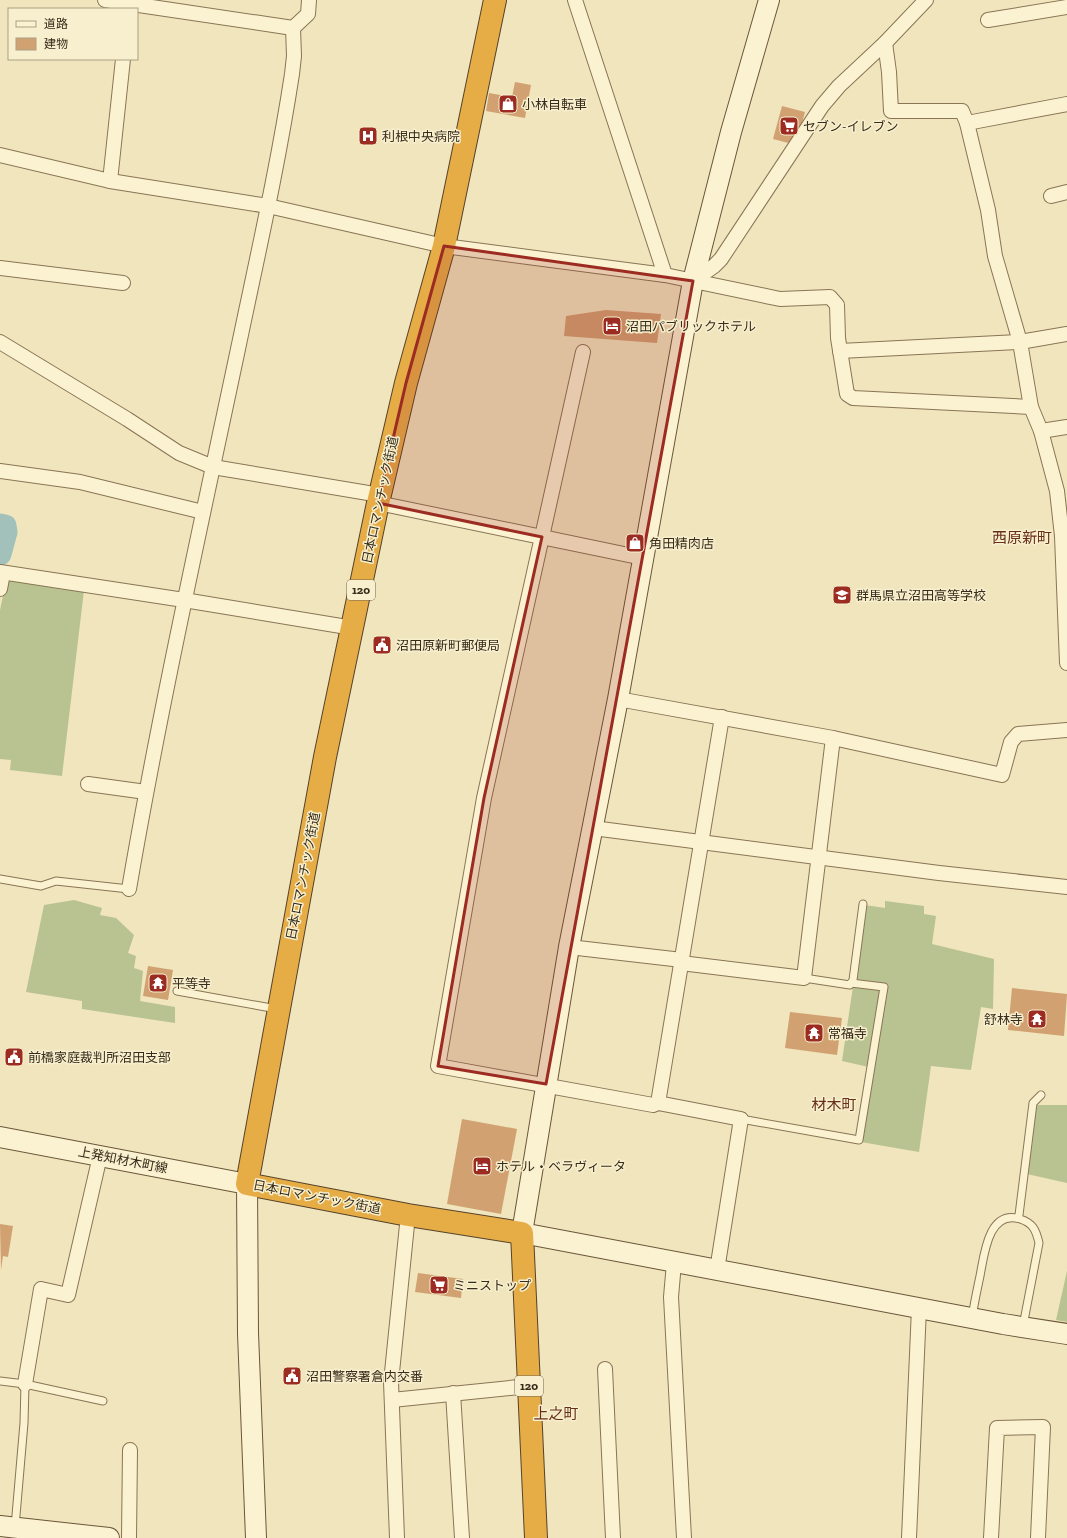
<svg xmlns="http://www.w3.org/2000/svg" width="1067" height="1538" font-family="'Zilla Slab','Noto Sans JP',serif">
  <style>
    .cemetery { fill: #b8c391 }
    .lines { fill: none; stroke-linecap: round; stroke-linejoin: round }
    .river { stroke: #a1c1ba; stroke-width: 23 }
    .building { fill: #d1a171 }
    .lane-casing { stroke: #897555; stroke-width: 9 }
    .street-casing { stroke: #897555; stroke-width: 16 }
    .secondary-casing { stroke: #6b5639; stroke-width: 22 }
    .highway-casing { stroke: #56422a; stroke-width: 24 }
    .lane { stroke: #fbf2d1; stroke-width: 7 }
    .street { stroke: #fbf2d1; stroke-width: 14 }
    .secondary { stroke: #fbf2d1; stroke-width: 20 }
    .highway { stroke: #e6ad47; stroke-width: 22 }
    .marked { fill: #9c2b22; fill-opacity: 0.2; stroke: #9c2b22; stroke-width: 3; stroke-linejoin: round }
    .labels { text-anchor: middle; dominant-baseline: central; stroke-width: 3; stroke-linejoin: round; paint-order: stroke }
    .shield { fill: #f7efcd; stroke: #716650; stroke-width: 1 }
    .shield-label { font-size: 12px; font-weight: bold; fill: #372b1b }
    .poi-label { font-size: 13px; fill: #372b1b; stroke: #f7efcd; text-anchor: start }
    .street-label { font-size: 13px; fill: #372b1b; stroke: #f7efcd }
    .quarter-label { font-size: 15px; fill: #672f18; stroke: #f7efcd }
  </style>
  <rect width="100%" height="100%" fill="#f0e5bd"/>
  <g class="cemetery">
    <polygon points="7,577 84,590 62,776 10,770 11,760 0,759 0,610"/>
    <polygon points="74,900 102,908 100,915 116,918 134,935 128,953 136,956 134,968 143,971 140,1001 175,1007 175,1023 82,1009 82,1001 26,992 44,905"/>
    <polygon points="885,901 924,906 924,914 936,916 932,944 994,959 993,1009 981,1007 971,1070 931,1066 919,1152 861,1142 873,1068 842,1061 865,905 885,908"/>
    <polygon points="1036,1105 1067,1105 1067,1183 1027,1174"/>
    <polygon points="1067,1271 1067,1322 1056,1320"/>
  </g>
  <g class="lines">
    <polyline class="river" points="0,525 5,526 6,532 0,554"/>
  </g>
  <g class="building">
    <polygon points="515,82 531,85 525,118 486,111 489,93 512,97"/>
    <polygon points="782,106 805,112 796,145 773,139"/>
    <polygon points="606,310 661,314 657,343 564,336 566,316"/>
    <polygon points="148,966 173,970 168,1000 143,996"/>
    <polygon points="1012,988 1067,994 1064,1036 1008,1030"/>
    <polygon points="790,1012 842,1018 837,1055 785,1048"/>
    <polygon points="462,1119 517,1129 501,1214 447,1204"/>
    <polygon points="0,1224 13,1226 8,1257 3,1256 1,1270"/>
    <polygon points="418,1273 463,1279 461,1298 415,1292"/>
  </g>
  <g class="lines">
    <defs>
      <g id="lane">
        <polyline points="0,879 41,886 56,881 129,889"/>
        <polyline points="804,978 850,985 853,980 863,904"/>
        <polyline points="177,991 277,1009"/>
        <polyline points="741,1119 859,1140 884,987 851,983"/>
        <polyline points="1017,1218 1019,1215 1033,1103 1041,1095"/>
        <path d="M972 1318C974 1304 977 1290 980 1276 984 1256 988 1209 1020 1219 1033 1223 1036 1230 1039 1243L1023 1326"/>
        <polyline points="0,1381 25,1384 103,1401"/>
        <polyline points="15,1527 24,1423 25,1384"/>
      </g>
      <g id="street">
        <polyline points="105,0 293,28"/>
        <polyline points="575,0 665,275"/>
        <polyline points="988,20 1067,7"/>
        <polyline points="885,43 889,72 891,111 962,111 967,123 988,210 995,256 1020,342 1031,407 1041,431 1057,491 1062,536 1067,663"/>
        <polyline points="967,123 1067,104"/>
        <polyline points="0,155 110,181 268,206 444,246 665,275 780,299 830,297 837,305 838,338 847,394 853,398 1031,407"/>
        <polyline points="110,181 123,59"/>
        <polyline points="1051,196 1067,192"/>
        <polyline points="0,268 123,283"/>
        <polyline points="693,281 714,266 721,259 822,106 839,86 885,43 926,0"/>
        <polyline points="0,342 127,419 179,453 213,467 380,495"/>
        <polyline points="840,351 1020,342 1067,334"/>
        <polyline points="583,352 484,798 438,1066 653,1105 658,1103 741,1119 717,1270"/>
        <polyline points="1041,431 1067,427"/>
        <polyline points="0,471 80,482 203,512"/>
        <polyline points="378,503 643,558"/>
        <polyline points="0,572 184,600 353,628"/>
        <polyline points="0,589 3,573"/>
        <polyline points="618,699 833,738 1002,775 1011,742 1018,734 1067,730"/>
        <polyline points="88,784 146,792"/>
        <polyline points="593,828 939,873 1067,887"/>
        <path d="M129 889C160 708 200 529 238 349 257 258 278 166 292 74L294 56 293 28 308 14 309 0"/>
        <polyline points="569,947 682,960"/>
        <polyline points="681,963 804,978 833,738"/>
        <polyline points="658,1103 722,717"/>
        <polyline points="674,1263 671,1297 684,1538"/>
        <polyline points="605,1369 613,1538"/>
        <polyline points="25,1384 41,1289 68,1295 100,1156"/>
        <polyline points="453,1393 462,1538"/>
        <polyline points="392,1400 529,1386"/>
        <polyline points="129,1538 130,1450"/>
        <polyline points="397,1538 391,1382 408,1215"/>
        <polyline points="909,1538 919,1308"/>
        <polyline points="991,1538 997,1428 1043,1427 1038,1538"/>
      </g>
      <g id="secondary">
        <polyline points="769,0 731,132 693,281 618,699 569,947 522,1233 1003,1324 1067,1334"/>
        <polyline points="0,1137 247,1184 248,1333 256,1538"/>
        <polyline points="0,1526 109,1538"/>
      </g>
      <polyline id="highway" points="495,0 444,246 406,383 378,503 325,757 247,1184 408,1215 522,1233 536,1538"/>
    </defs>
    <use href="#lane" class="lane-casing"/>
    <use href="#street" class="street-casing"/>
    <use href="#secondary" class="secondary-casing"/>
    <use href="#highway" class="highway-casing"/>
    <use href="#lane" class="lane"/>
    <use href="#street" class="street"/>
    <use href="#secondary" class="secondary"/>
    <use href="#highway" class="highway"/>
  </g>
  <path class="marked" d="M444 246 693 281 546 1084 438 1066 484 798 542 537 378 503 406 383Z"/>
  <defs>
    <symbol id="shop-square" viewBox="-11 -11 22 22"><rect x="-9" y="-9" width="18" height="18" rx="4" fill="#9c2b22" stroke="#f7efcd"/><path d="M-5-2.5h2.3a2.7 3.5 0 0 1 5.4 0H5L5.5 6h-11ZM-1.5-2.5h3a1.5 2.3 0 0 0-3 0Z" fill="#fff"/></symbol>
    <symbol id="supermarket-square" viewBox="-11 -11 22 22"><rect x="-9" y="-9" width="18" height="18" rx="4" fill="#9c2b22" stroke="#f7efcd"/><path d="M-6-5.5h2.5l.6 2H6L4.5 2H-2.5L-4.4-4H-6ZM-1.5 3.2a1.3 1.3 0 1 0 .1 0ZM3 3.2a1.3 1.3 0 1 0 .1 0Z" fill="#fff"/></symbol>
    <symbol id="hospital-square" viewBox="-11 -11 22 22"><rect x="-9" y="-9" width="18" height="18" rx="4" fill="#9c2b22" stroke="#f7efcd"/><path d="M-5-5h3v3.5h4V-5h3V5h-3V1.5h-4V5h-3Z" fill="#fff"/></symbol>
    <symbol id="hotel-square" viewBox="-11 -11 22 22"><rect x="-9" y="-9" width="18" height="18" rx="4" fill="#9c2b22" stroke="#f7efcd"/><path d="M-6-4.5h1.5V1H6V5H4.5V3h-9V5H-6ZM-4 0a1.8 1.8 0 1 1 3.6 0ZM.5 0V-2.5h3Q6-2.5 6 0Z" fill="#fff"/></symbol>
    <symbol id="school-square" viewBox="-11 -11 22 22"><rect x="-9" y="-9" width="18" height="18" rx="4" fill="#9c2b22" stroke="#f7efcd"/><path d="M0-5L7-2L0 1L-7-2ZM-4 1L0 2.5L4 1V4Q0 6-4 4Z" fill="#fff"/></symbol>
    <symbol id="civic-square" viewBox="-11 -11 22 22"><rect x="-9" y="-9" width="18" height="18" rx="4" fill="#9c2b22" stroke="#f7efcd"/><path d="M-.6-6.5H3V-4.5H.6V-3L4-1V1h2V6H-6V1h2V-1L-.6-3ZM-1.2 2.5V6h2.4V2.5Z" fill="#fff"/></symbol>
    <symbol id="temple-square" viewBox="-11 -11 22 22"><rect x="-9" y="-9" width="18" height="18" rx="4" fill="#9c2b22" stroke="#f7efcd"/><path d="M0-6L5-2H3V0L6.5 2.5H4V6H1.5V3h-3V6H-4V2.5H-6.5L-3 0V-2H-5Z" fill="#fff"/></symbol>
  </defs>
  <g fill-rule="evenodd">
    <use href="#shop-square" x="497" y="93" width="22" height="22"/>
    <use href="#supermarket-square" x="778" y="115" width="22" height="22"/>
    <use href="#hospital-square" x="357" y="125" width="22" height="22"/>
    <use href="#hotel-square" x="601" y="315" width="22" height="22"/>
    <use href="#shop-square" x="624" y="532" width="22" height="22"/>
    <use href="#school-square" x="831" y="584" width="22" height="22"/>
    <use href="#civic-square" x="371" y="634" width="22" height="22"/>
    <use href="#temple-square" x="147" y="972" width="22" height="22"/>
    <use href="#temple-square" x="1026" y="1008" width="22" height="22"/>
    <use href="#temple-square" x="803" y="1022" width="22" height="22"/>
    <use href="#civic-square" x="3" y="1046" width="22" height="22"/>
    <use href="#hotel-square" x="471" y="1155" width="22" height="22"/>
    <use href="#supermarket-square" x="428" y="1274" width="22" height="22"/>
    <use href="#civic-square" x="281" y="1365" width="22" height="22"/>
  </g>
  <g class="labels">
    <g class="shield">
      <rect x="347" y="580" width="28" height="20" rx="3"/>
      <rect x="515" y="1376" width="28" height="20" rx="3"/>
    </g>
    <g class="shield-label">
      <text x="361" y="590">120</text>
      <text x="529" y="1386">120</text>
    </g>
    <g class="poi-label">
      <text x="522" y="104">小林自転車</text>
      <text x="803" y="126">セブン-イレブン</text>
      <text x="382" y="136">利根中央病院</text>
      <text x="626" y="326">沼田パブリックホテル</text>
      <text x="649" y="543">角田精肉店</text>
      <text x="856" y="595">群馬県立沼田高等学校</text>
      <text x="396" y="645">沼田原新町郵便局</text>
      <text x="172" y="983">平等寺</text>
      <text x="1023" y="1019" text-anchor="end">舒林寺</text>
      <text x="828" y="1033">常福寺</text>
      <text x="28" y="1057">前橋家庭裁判所沼田支部</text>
      <text x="496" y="1166">ホテル・ベラヴィータ</text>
      <text x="453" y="1285">ミニストップ</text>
      <text x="306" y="1376">沼田警察署倉内交番</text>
    </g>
    <g class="street-label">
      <text transform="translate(380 500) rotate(-78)">日本ロマンチック街道</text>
      <text transform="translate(303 876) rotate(-79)">日本ロマンチック街道</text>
      <text transform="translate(123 1160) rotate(11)">上発知材木町線</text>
      <text transform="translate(317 1197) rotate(11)">日本ロマンチック街道</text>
    </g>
    <g class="quarter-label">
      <text x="1022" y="538">西原新町</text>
      <text x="834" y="1105">材木町</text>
      <text x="556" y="1414">上之町</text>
    </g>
  </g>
  <rect x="8" y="8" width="130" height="52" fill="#f7efcd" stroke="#aaa186"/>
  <rect x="16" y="21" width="20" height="6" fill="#fbf2d1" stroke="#aaa186"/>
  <text x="44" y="28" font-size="12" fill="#372b1b">道路</text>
  <rect x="16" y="38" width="20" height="12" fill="#d1a171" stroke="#aaa186"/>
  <text x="44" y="48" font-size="12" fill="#372b1b">建物</text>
</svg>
